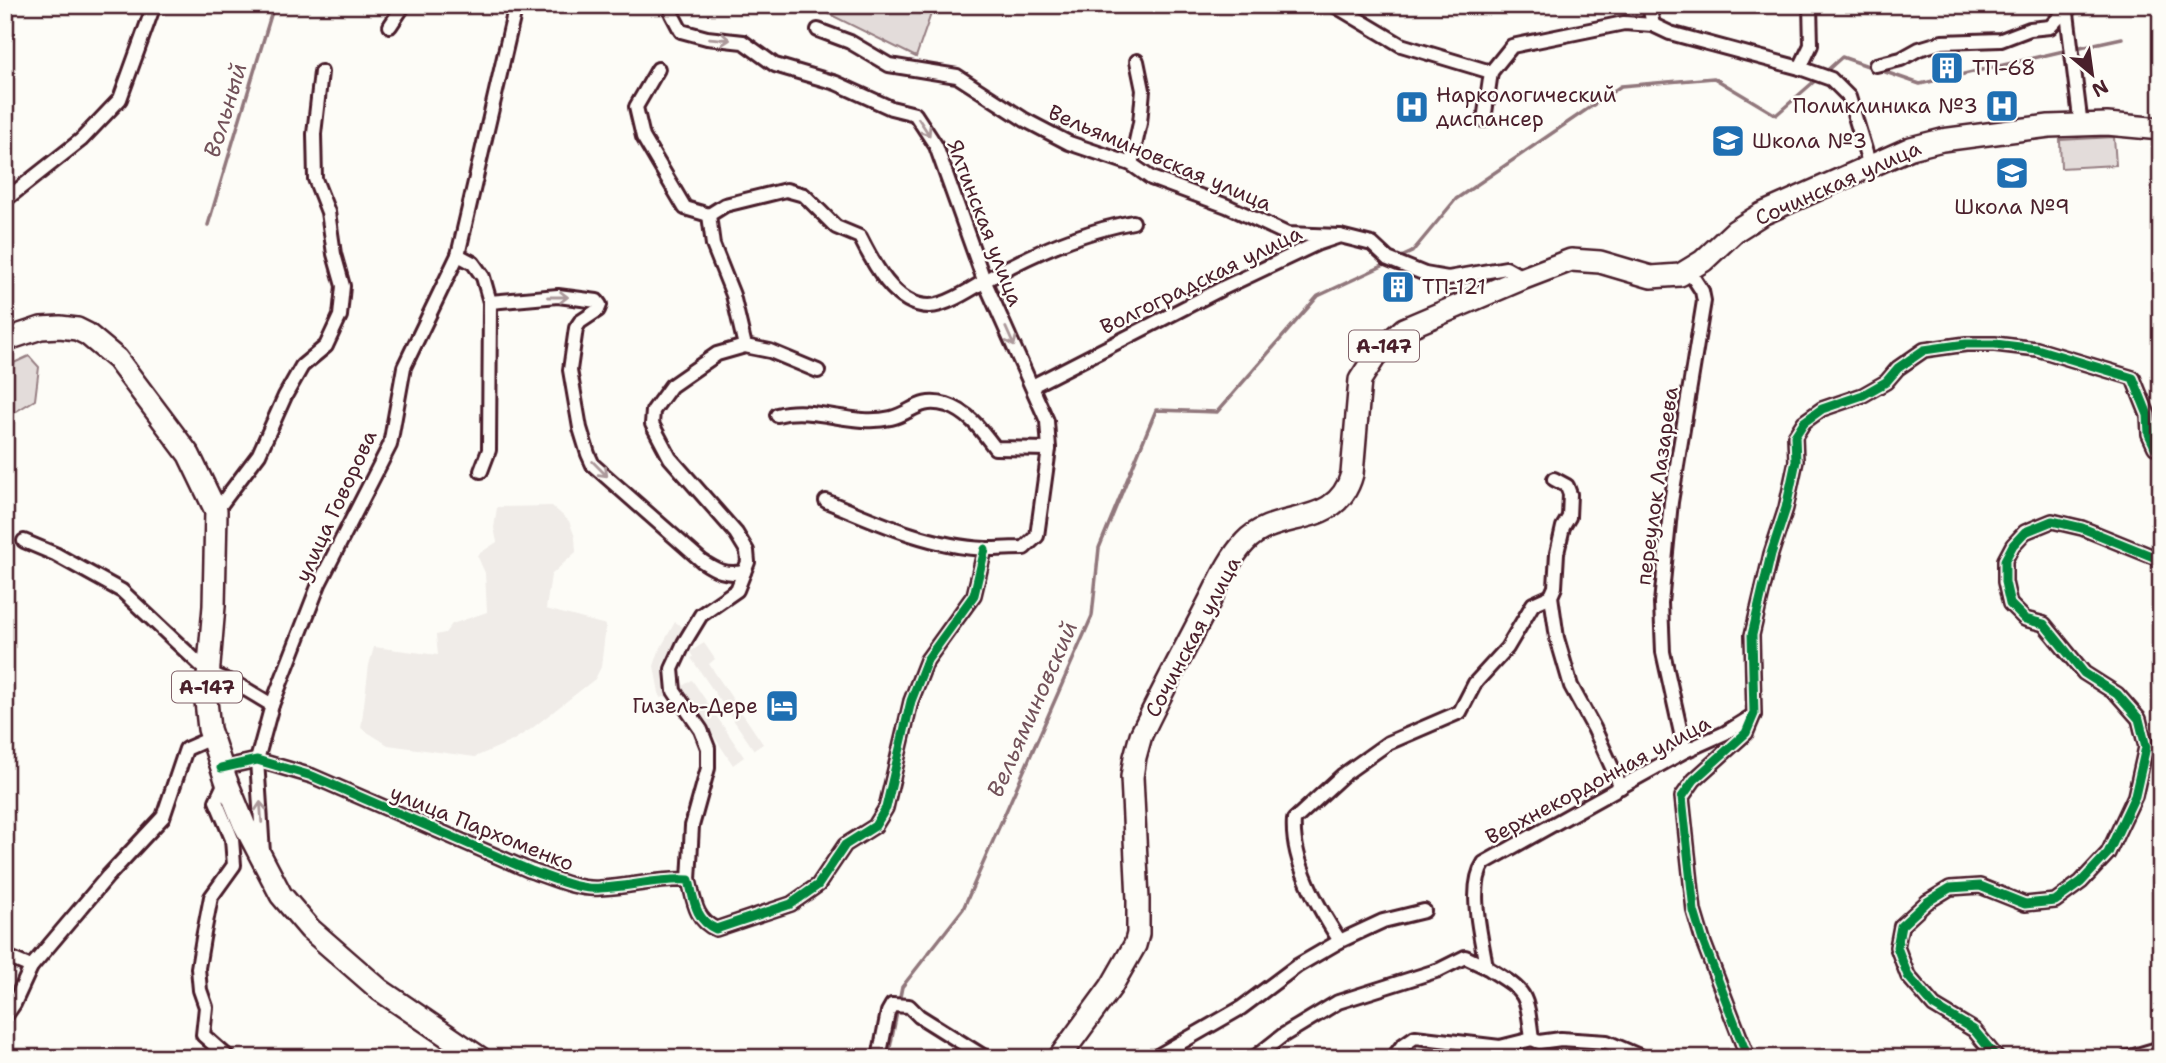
<svg xmlns="http://www.w3.org/2000/svg" width="2166" height="1063" font-family="'Shantell Sans',sans-serif">
  <style>
    .built { fill: #f0ece8 }
    .green { fill: #e3dcda; stroke: #967e82; stroke-width: 2 }
    .lines { fill: none; stroke-linecap: round; stroke-linejoin: round }
    .stream { stroke: #91777b; stroke-width: 3.5 }
    .minor-casing { stroke: #4a1f2b; stroke-width: 18 }
    .trunk-casing { stroke: #4a1f2b; stroke-width: 26 }
    .minor { stroke: #fdfcf7; stroke-width: 12 }
    .trunk { stroke: #fdfcf7; stroke-width: 21 }
    .cycleway-casing { stroke: #fdfcf7; stroke-width: 13 }
    .cycleway { stroke: #00873e; stroke-width: 9 }
    .oneway { stroke: #ac999b }
    .labels { text-anchor: middle; dominant-baseline: central; stroke-width: 5; stroke-linejoin: round; paint-order: stroke }
    .shield { fill: #fdfcf7; stroke: #806168; stroke-width: 2 }
    .shield-label { font-size: 19px; font-weight: bold; fill: #4a1f2b }
    .poi-label { font-size: 21px; fill: #4a1f2b; stroke: #fdfcf7; text-anchor: start }
    .street-label { font-size: 21px; fill: #4a1f2b; stroke: #fdfcf7 }
    .water-label { font-size: 23px; font-style: italic; fill: #73525a; stroke: #fdfcf7 }
  </style>
  <rect width="100%" height="100%" fill="#fdfcf7"/>
  <filter id="ink" filterUnits="userSpaceOnUse"><feTurbulence type="fractalNoise" baseFrequency=".0143" numOctaves="2"/><feDisplacementMap in="SourceGraphic" scale="14" xChannelSelector="R" yChannelSelector="G"/><feConvolveMatrix kernelMatrix="1 2 1 2 8 2 1 2 1" color-interpolation-filters="sRGB"/></filter>
  <g filter="url(#ink)">
    <g class="built">
      <polygon points="552,506 569,521 575,537 576,552 551,575 546,609 606,625 601,667 595,679 531,729 512,741 475,757 388,745 361,728 369,665 374,647 438,655 436,635 445,633 452,624 487,612 485,573 477,555 497,542 494,528 497,507"/>
      <polygon points="675,622 683,627 662,666 669,696 660,698 654,666 659,651"/>
      <polygon points="704,643 715,659 709,664 763,744 754,750 691,658 693,657 690,652"/>
      <polygon points="692,680 744,757 733,765 681,687"/>
    </g>
    <g class="green">
      <polygon points="816,5 934,5 916,57 825,12"/>
      <polygon points="2114,137 2116,165 2061,168 2060,140"/>
      <polygon points="29,356 39,367 35,400 5,418 5,367"/>
    </g>
    <g class="lines">
      <g class="stream">
        <polyline points="2076,48 2122,38"/>
        <polyline points="1823,74 1842,57 1920,84 1933,81"/>
        <polyline points="1951,77 2068,50"/>
        <polyline points="208,225 274,5"/>
        <polyline points="1399,258 1412,252 1456,199 1621,86 1714,78 1776,115 1817,79"/>
        <polyline points="888,1058 902,987 963,909 1092,616 1099,548 1156,410 1217,412 1318,296 1389,263"/>
      </g>
      <defs>
        <g id="minor">
          <path d="M671 5 672 14 681 31 707 38 743 42 775 65 836 83 891 108 915 114 936 146 984 280 1047 421 1049 449 1037 536 1024 548C1012 548 999 549 986 549 931 547 876 522 826 501"/>
          <polyline points="1334,5 1401,45 1491,72"/>
          <polyline points="1649,5 1653,25"/>
          <polyline points="2066,5 2081,126"/>
          <polyline points="390,26 404,5"/>
          <polyline points="818,30 850,42 889,65 957,76 1025,120 1069,143 1131,164 1151,178 1227,206 1287,234 1340,236"/>
          <polyline points="1876,65 1901,59 1919,49 1942,42 2001,40 2030,29 2050,27 2067,9"/>
          <polyline points="1800,68 1811,45 1810,5"/>
          <polyline points="658,69 636,107 643,137 685,208 709,215"/>
          <polyline points="1484,120 1491,72 1512,46 1624,23 1653,25 1670,33 1800,68 1831,79 1849,97 1870,166"/>
          <polyline points="1131,164 1140,123 1143,90 1137,61"/>
          <polyline points="5,200 81,140 120,99 154,5"/>
          <polyline points="458,255 473,263 483,277 490,302 489,450 481,471"/>
          <path d="M490 302 558 296 597 301 600 305 598 310 580 322 576 328 570 370 580 428 588 454 593 465 702 561C717 571 725 575 744 572"/>
          <path d="M745 346 733 295 713 245 709 215 725 205 786 190 804 195 836 227 860 237C873 263 895 306 929 306 952 306 989 276 1011 266 1050 246 1089 230 1133 222"/>
          <polyline points="1032,386 1223,288 1316,244 1340,236 1372,244 1388,259 1425,274 1448,278 1506,268 1524,278"/>
          <path d="M777 415C814 405 853 427 891 418 913 413 918 397 947 405 969 412 982 431 995 448L1049 449"/>
          <polyline points="1554,479 1567,486 1570,494 1569,517 1563,527 1557,553 1555,587 1551,596 1557,638 1571,686 1594,728 1621,787"/>
          <polyline points="216,511 259,454 285,396 302,366 326,346 340,316 343,286 334,254 328,212 315,179 314,134 321,72"/>
          <polyline points="24,541 55,554 122,591 208,672 242,687 272,705"/>
          <polyline points="1685,751 1663,652 1661,603 1671,502 1704,301 1702,291 1689,271"/>
          <path d="M221 768 257 760 312 776 531 871C552 878 577 890 600 888 630 887 659 878 689 880 694 900 695 920 716 929L791 904 818 885 845 845 875 826 886 808 911 701 927 660 974 595 985 549"/>
          <polyline points="226,780 216,801 232,839 234,865 211,897 203,938 198,968 200,990 206,1007 203,1035 229,1058"/>
          <polyline points="263,853 257,760 272,705 319,584 390,445 404,367 458,255 516,5"/>
          <polyline points="689,880 692,826 708,768 708,748 701,730 674,691 672,669 684,643 701,615 737,590 748,562 747,551 736,533 670,458 652,424 653,411 671,386 717,354 745,346 770,351 818,371"/>
          <path d="M1340 941C1318 907 1291 861 1294 820L1343 775 1388 743 1460 712 1475 683 1507 648 1533 604 1551 596"/>
          <polyline points="5,956 31,967"/>
          <path d="M1486 967C1527 993 1526 990 1532 1039"/>
          <polyline points="5,1017 14,1004 31,967 108,876 163,817 186,749 211,738"/>
          <polyline points="879,1058 888,1012 892,1005 909,1006 919,1016 986,1058"/>
          <polyline points="1154,1058 1241,1008 1297,966 1340,941 1383,921 1424,911"/>
          <path d="M1254 1058 1282 1036 1338 1002 1439 970 1465 957 1486 967C1482 938 1467 888 1484 863L1685 751 1725 733 1754 715"/>
          <polyline points="1393,1058 1402,1046 1415,1037 1500,1047 1532,1039 1539,1042 1561,1039 1607,1042 1644,1058"/>
          <polyline points="1748,1058 1703,941 1694,911 1682,797 1694,780 1746,733 1754,714 1752,635 1771,554 1786,508 1796,461 1795,436 1804,422 1822,409 1863,395 1886,382 1898,368 1924,350 1966,344 1995,344 2037,349 2133,378 2148,415 2149,434 2155,447"/>
          <polyline points="1997,1058 1974,1030 1934,1006 1908,976 1897,947 1901,926 1927,902 1950,888 1980,886 2025,904 2055,901 2081,882 2108,853 2135,796 2146,747 2139,719 2117,694 2084,673 2044,624 2025,619 2010,604 2005,582 2005,560 2013,545 2025,532 2052,521 2082,528 2161,560"/>
          <polyline points="2127,1058 2161,1048"/>
        </g>
        <g id="trunk">
          <polyline points="5,340 41,328 60,327 77,329 87,334 117,359 189,455 216,511 214,606 206,701 209,729 226,780 244,824 281,895 310,929 380,990 480,1058"/>
          <path d="M1059 1058 1111 987 1135 945 1138 934V900L1132 777 1135 757 1141 735C1162 691 1185 649 1207 606 1218 585 1228 560 1245 542 1276 508 1337 531 1352 474L1360 380 1378 352 1404 329 1524 278 1571 260 1600 262 1651 277 1680 275 1703 261 1735 231 1762 214 1911 148 1942 140 2049 126 2107 124 2161 129"/>
        </g>
      </defs>
      <use href="#minor" class="minor-casing"/>
      <use href="#trunk" class="trunk-casing"/>
      <use href="#minor" class="minor"/>
      <use href="#trunk" class="trunk"/>
      <defs>
        <g id="cycleway">
          <path d="M221 768 257 760 312 776 531 871C552 878 577 890 600 888 630 887 659 878 689 880 694 900 695 920 716 929L791 904 818 885 845 845 875 826 886 808 911 701 927 660 974 595 985 549"/>
          <polyline points="1748,1058 1703,941 1694,911 1682,797 1694,780 1746,733 1754,714 1752,635 1771,554 1786,508 1796,461 1795,436 1804,422 1822,409 1863,395 1886,382 1898,368 1924,350 1966,344 1995,344 2037,349 2133,378 2148,415 2149,434 2155,447"/>
          <polyline points="1997,1058 1974,1030 1934,1006 1908,976 1897,947 1901,926 1927,902 1950,888 1980,886 2025,904 2055,901 2081,882 2108,853 2135,796 2146,747 2139,719 2117,694 2084,673 2044,624 2025,619 2010,604 2005,582 2005,560 2013,545 2025,532 2052,521 2082,528 2161,560"/>
        </g>
      </defs>
      <use href="#cycleway" class="cycleway-casing"/>
      <use href="#cycleway" class="cycleway"/>
    </g>
    <defs><path id="oneway-shaft" d="M-6 0H5M1.5-3L5.5 0L1.5 3" fill="none" stroke-width="1.6" stroke-linecap="round" stroke-linejoin="round" transform="scale(1.75)"/></defs>
    <g class="oneway">
      <use href="#oneway-shaft" transform="translate(720 39) rotate(5)"/>
      <use href="#oneway-shaft" transform="translate(924 127) rotate(57)"/>
      <use href="#oneway-shaft" transform="translate(558 297)"/>
      <use href="#oneway-shaft" transform="translate(1010 337) rotate(66)"/>
      <use href="#oneway-shaft" transform="translate(600 469) rotate(45)"/>
      <use href="#oneway-shaft" transform="translate(261 812) rotate(-94)"/>
    </g>
  </g>
  <defs>
    <symbol id="building-square" viewBox="-11 -11 22 22"><rect x="-9" y="-9" width="18" height="18" rx="4" fill="#1f6fb2" stroke="#fdfcf7"/><path d="M-4-6H4V6H1V3H-1V6H-4ZM-2.5-4.3h1.7v1.8h-1.7ZM.8-4.3h1.7v1.8H.8ZM-2.5-1h1.7V.8h-1.7ZM.8-1h1.7V.8H.8Z" fill="#fff"/></symbol>
    <symbol id="hospital-square" viewBox="-11 -11 22 22"><rect x="-9" y="-9" width="18" height="18" rx="4" fill="#1f6fb2" stroke="#fdfcf7"/><path d="M-5-5h3v3.5h4V-5h3V5h-3V1.5h-4V5h-3Z" fill="#fff"/></symbol>
    <symbol id="school-square" viewBox="-11 -11 22 22"><rect x="-9" y="-9" width="18" height="18" rx="4" fill="#1f6fb2" stroke="#fdfcf7"/><path d="M0-5L7-2L0 1L-7-2ZM-4 1L0 2.5L4 1V4Q0 6-4 4Z" fill="#fff"/></symbol>
    <symbol id="hotel-square" viewBox="-11 -11 22 22"><rect x="-9" y="-9" width="18" height="18" rx="4" fill="#1f6fb2" stroke="#fdfcf7"/><path d="M-6-4.5h1.5V1H6V5H4.5V3h-9V5H-6ZM-4 0a1.8 1.8 0 1 1 3.6 0ZM.5 0V-2.5h3Q6-2.5 6 0Z" fill="#fff"/></symbol>
  </defs>
  <g fill-rule="evenodd">
    <use href="#building-square" x="1928" y="49" width="38" height="38"/>
    <use href="#hospital-square" x="1983" y="87" width="38" height="38"/>
    <use href="#hospital-square" x="1393" y="88" width="38" height="38"/>
    <use href="#school-square" x="1709" y="122" width="38" height="38"/>
    <use href="#school-square" x="1993" y="154" width="38" height="38"/>
    <use href="#building-square" x="1379" y="268" width="38" height="38"/>
    <use href="#hotel-square" x="763" y="687" width="38" height="38"/>
  </g>
  <g class="labels">
    <g class="shield">
      <rect x="1349" y="330.5" width="70" height="31" rx="5"/>
      <rect x="172" y="671.5" width="70" height="31" rx="5"/>
    </g>
    <g class="shield-label">
      <text x="1384" y="346">А-147</text>
      <text x="207" y="687">А-147</text>
    </g>
    <g class="poi-label">
      <text x="1972" y="68">ТП-68</text>
      <text x="1436" y="95">Наркологический<tspan x="1436" dy="24">диспансер</tspan></text>
      <text x="1978" y="106" text-anchor="end">Поликлиника №3</text>
      <text x="1752" y="141">Школа №3</text>
      <text x="2012" y="207" text-anchor="middle">Школа №9</text>
      <text x="1422" y="287">ТП-121</text>
      <text x="758" y="706" text-anchor="end">Гизель-Дере</text>
    </g>
    <g class="street-label">
      <text transform="translate(1160 158) rotate(23)">Вельяминовская улица</text>
      <text transform="translate(1838 183) rotate(-24)">Сочинская улица</text>
      <text transform="translate(985 223) rotate(69)">Ялтинская улица</text>
      <text transform="translate(1201 280) rotate(-26)">Волгоградская улица</text>
      <text transform="translate(1657 486) rotate(-82)">переулок Лазарева</text>
      <text transform="translate(336 506) rotate(-65)">улица Говорова</text>
      <text transform="translate(1193 637) rotate(-62)">Сочинская улица</text>
      <text transform="translate(1598 780) rotate(-28)">Верхнекордонная улица</text>
      <text transform="translate(482 828) rotate(22)">улица Пархоменко</text>
    </g>
    <g class="water-label">
      <text transform="translate(225 110) rotate(-73)">Вольный</text>
      <text transform="translate(1032 709) rotate(-66)">Вельяминовский</text>
    </g>
  </g>
  <rect width="2166" height="1063" fill="none" stroke="#fdfcf7" stroke-width="28"/>
  <rect x="14" y="14" width="2138" height="1035" fill="none" stroke="#4a1f2b" stroke-width="2.5" filter="url(#ink)"/>
  <g transform="translate(2092 74) rotate(151)" stroke="#fdfcf7" stroke-width="5" paint-order="stroke">
  <path d="M0-5L12 26L0 18L-12 26Z" fill="#4a1f2b"/>
  <text y="-10" font-size="19" font-weight="bold" text-anchor="middle" fill="#4a1f2b">N</text>
  </g>
</svg>
